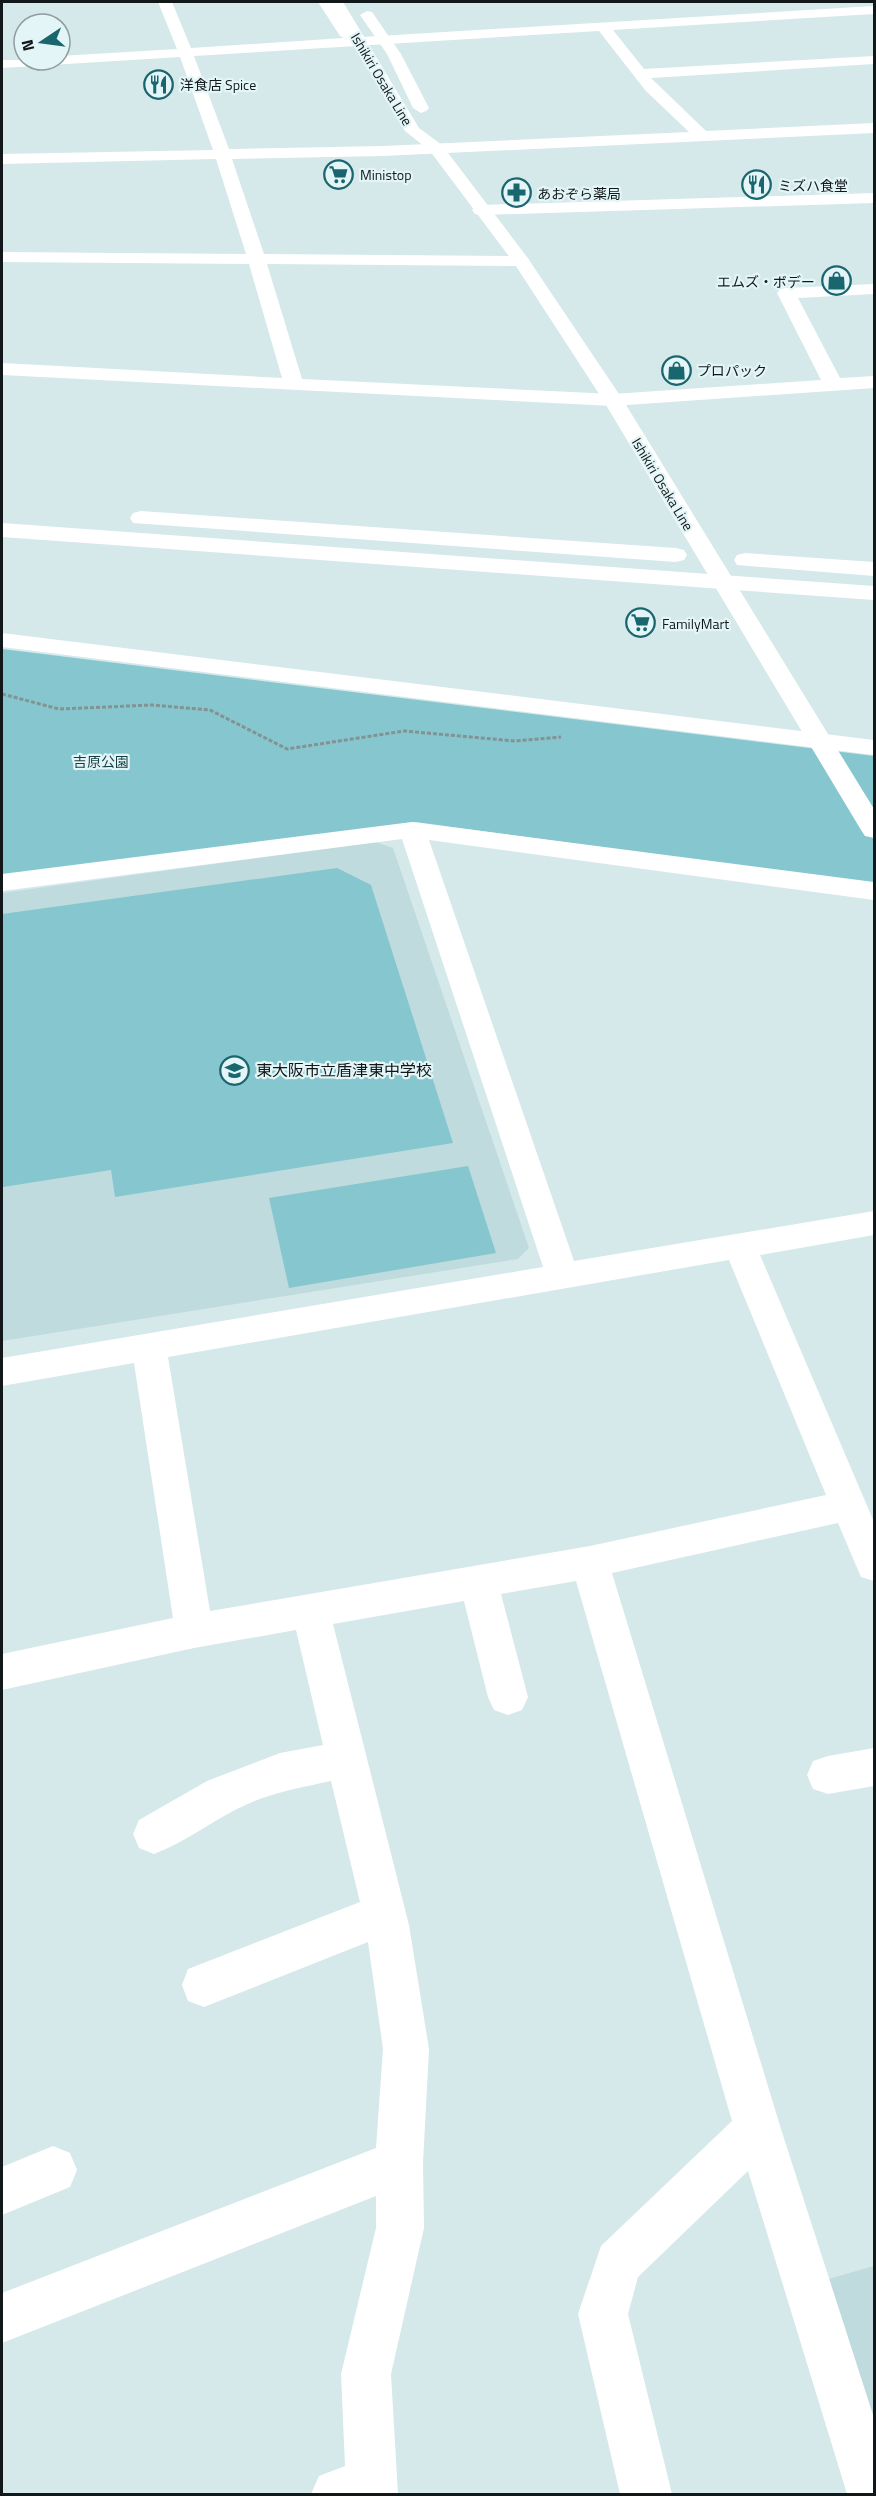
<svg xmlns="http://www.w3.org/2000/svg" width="876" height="2496" font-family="'Titillium Web','Noto Sans JP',sans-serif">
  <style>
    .built { fill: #bfdbde }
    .green { fill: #85c6cf }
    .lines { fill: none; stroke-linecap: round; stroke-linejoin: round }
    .path { stroke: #849293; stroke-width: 3; stroke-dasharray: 4 2; stroke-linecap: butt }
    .minor { fill: #fff; fill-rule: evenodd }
    .major { fill: #fff; fill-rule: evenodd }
    .labels { text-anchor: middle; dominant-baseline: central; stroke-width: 4.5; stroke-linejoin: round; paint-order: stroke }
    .far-street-label { font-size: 14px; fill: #121819; stroke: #e3f5f7 }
    .far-poi-label { font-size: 14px; fill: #121819; stroke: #e3f5f7; text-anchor: start }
    .far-park-label { font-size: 14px; fill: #143d42; stroke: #e3f5f7 }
    .poi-label { font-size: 16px; fill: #121819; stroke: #e3f5f7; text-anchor: start }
  </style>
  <rect width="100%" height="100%" fill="#d5e8ea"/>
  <g class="built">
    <polygon points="375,842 393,848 529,1248 518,1259 2,1341 2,893"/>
    <polygon points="874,2266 874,2439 825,2280"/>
  </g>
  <g class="green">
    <polygon points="2,649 874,756 874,882 856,882 416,822 2,876"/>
    <polygon points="337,868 371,885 453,1143 115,1197 111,1170 3,1187 2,914"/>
    <polygon points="468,1166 496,1253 289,1288 269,1198"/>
  </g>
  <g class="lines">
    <polyline class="path" points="2,694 59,709 152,705 210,710 287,749 404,731 515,741 561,737"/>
    <g class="minor">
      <path d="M158 2H172L191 48 344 38 340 36 318 2H332L350 30 362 37 874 6V14L613 30 644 69 874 56V64L651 78 706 131 874 123V133L383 156 232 159 264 254 521 256 527 257 530 261 527 265 521 266 267 264 302 379 613 394 821 380 777 293 780 289 786 288 874 284V294L798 298 840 378 874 376V388L613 406 2 375V363L282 378 249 264 2 262V252L246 254 216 159 2 164V154L213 150 180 57 2 68V60H60V56L177 49ZM599 31 645 90 689 132 383 146 229 149 194 56Z"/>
      <polygon points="874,193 874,203 481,215 475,214 472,210 475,206 481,205"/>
      <polygon points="141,511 676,548 684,550 687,555 684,560 676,562 133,523 130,518 133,513"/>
      <polygon points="2,523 874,586 874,600 2,537"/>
      <polygon points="745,553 874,562 874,576 737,565 734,560 737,555"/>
      <polygon points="2,633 874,740 874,755 2,647"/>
      <path d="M412 822 874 882V900L429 840 574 1261 874 1211V1235L760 1255 874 1522V1581L861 1577 838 1523 612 1573 781 2129 874 2418V2494H847L748 2171 638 2277 628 2314 672 2494H620L578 2314 601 2246 732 2121 576 1581 501 1594 528 1697 522 1710 508 1715 494 1710 488 1697 464 1601 333 1624 409 1925 429 2049 423 2163 424 2228 391 2374 398 2494H311L319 2476 345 2466 341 2374 376 2228V2196L2 2343V2293L376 2148 383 2049 368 1942 204 2007 188 2001 182 1985 188 1969 360 1902 331 1781C298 1788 265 1794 235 1810 208 1824 183 1843 154 1854L139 1848 133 1834 139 1820 207 1781 280 1753 323 1745 296 1630 194 1648 2 1690V1654L173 1618 134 1363 2 1386V1358L543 1267 402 839 2 891V874ZM729 1260 826 1495 590 1546 210 1611 168 1357Z"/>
      <polygon points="874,1748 874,1786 828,1794 813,1789 807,1775 813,1761 828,1756"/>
      <polygon points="53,2146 70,2153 77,2170 70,2187 2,2215 2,2167"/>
    </g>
    <g class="major">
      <polygon points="329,2 343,2 419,128 442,145 527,257 623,400 874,809 874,838 865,836 861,830 603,400 514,263 430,151 405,131"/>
      <polygon points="367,11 372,12 401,54 429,108 426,111 421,113 413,108 387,54 360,15"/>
    </g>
  </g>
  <defs>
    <symbol id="restaurant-ring" viewBox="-11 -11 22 22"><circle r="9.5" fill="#e3f5f7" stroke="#19666f" stroke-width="1.5"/><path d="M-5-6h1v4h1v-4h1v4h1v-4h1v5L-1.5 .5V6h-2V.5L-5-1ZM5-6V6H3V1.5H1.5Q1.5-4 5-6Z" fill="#19666f"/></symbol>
    <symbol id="supermarket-ring" viewBox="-11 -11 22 22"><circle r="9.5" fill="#e3f5f7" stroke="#19666f" stroke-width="1.5"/><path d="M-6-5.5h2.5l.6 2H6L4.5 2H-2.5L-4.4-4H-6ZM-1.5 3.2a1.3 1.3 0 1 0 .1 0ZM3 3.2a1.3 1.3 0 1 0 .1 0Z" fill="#19666f"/></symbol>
    <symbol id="pharmacy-ring" viewBox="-11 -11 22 22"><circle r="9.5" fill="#e3f5f7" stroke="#19666f" stroke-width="1.5"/><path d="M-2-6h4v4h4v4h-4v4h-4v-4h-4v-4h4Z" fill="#19666f"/></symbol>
    <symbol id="shop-ring" viewBox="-11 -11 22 22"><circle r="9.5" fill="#e3f5f7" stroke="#19666f" stroke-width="1.5"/><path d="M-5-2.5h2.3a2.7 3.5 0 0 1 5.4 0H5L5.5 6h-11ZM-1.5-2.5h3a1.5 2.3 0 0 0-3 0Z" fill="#19666f"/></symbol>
    <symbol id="school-ring" viewBox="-11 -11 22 22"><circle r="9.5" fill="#e3f5f7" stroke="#19666f" stroke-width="1.5"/><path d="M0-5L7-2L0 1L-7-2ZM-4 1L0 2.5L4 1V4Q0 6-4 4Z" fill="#19666f"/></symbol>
  </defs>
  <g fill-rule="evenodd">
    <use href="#restaurant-ring" x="142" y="68" width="33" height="33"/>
    <use href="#supermarket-ring" x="322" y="158" width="33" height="33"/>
    <use href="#restaurant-ring" x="740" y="168" width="33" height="33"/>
    <use href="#pharmacy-ring" x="500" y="176" width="33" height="33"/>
    <use href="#shop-ring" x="820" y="264" width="33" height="33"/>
    <use href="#shop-ring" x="660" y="354" width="33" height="33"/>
    <use href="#supermarket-ring" x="624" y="606" width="33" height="33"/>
    <use href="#school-ring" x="218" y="1054" width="33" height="33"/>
  </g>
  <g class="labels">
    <g class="far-street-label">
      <text transform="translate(382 79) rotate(59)">Ishikiri Osaka Line</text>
      <text transform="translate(663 484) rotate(59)">Ishikiri Osaka Line</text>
    </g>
    <g class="far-poi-label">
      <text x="180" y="84">洋食店 Spice</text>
      <text x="360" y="174">Ministop</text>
      <text x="778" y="185">ミズハ食堂</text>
      <text x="537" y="193">あおぞら薬局</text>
      <text x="815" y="281" text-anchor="end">エムズ・ボデー</text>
      <text x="697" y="370">プロパック</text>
      <text x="662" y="623">FamilyMart</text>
    </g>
    <g class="far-park-label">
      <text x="101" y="761">吉原公園</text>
    </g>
    <g class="poi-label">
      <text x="256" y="1070">東大阪市立盾津東中学校</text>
    </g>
  </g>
  <rect width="876" height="2496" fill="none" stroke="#121819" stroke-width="6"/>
  <g transform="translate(42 42) rotate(257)"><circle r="28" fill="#e3f5f7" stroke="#8f9d9e" stroke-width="1.5"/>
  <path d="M0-4.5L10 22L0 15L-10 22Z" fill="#19666f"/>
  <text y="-9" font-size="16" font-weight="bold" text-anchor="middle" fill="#121819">N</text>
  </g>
</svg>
